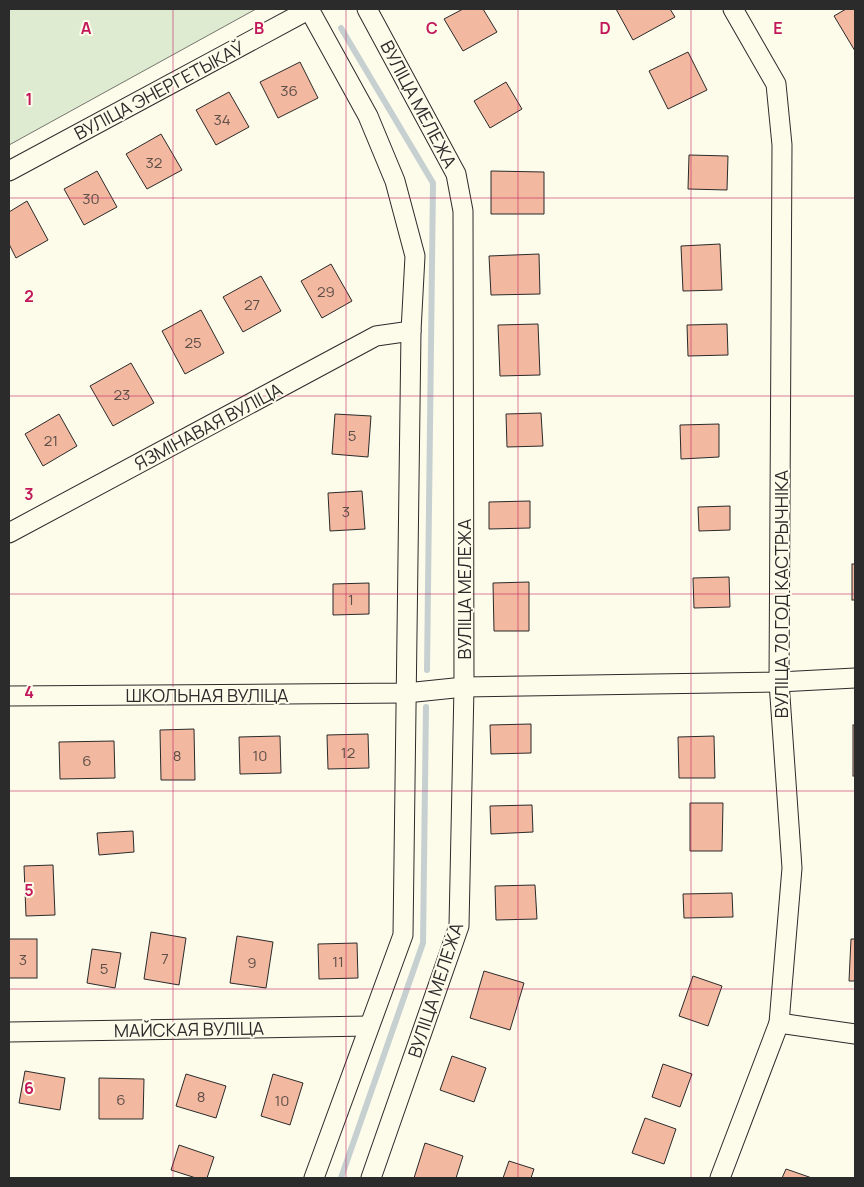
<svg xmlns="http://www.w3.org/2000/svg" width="864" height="1187" font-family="Manrope,sans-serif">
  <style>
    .green { fill: #deebd1; stroke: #74746e }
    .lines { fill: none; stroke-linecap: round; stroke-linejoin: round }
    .stream { stroke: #c7d0d0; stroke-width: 6 }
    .building { fill: #f2b8a0; stroke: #2b2b2b }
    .street-casing { stroke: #2b2b2b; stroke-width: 21 }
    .street { stroke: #fdfbea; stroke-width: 19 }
    .grid { fill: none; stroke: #c2185b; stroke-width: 1; stroke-opacity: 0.55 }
    .labels { text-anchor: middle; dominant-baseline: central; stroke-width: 4; stroke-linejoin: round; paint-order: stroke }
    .number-label { font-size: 15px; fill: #5d4e48 }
    .street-label { font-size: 18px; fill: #2b2b2b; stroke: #fdfbea }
    .grid-label { font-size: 16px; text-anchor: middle; font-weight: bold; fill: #c2185b; stroke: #fdfbea; stroke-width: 4; stroke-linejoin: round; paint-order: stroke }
  </style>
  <rect width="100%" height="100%" fill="#fdfbea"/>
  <polygon class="green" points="9,9 256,9 9,145"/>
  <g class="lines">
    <g class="stream">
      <polyline points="341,28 433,183 427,670"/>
      <polyline points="341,1178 423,943 426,707"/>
    </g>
  </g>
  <g class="building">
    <polygon points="463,9 483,9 497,32 463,51 444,19"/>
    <polygon points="616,9 670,9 675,17 633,40"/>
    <polygon points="846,9 855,9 855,51 834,16"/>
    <polygon points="688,52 707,90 668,109 649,71"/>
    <polygon points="300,62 318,98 278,118 260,82"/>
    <polygon points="506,82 522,109 490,128 474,101"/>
    <polygon points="229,92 249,127 216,145 196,110"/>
    <polygon points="161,134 182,170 147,189 126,154"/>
    <polygon points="689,155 728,156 727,190 688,189"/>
    <polygon points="97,171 117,207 84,225 64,189"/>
    <polygon points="491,171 544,172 544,214 491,214"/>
    <polygon points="27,201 48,240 16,258 9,244 9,212"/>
    <polygon points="720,244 722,290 683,291 681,246"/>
    <polygon points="539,254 540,294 491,295 489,256"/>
    <polygon points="331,264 352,301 322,318 301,281"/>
    <polygon points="261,276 281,311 243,332 223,297"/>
    <polygon points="201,310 224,353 185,374 162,331"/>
    <polygon points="538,324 540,375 500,376 498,325"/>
    <polygon points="727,324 728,355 688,356 687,325"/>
    <polygon points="131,363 154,403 113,426 90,386"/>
    <polygon points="541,413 543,446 507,447 506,414"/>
    <polygon points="59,414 77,446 43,466 25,434"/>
    <polygon points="335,414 371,416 368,457 332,454"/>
    <polygon points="719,424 719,457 681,459 680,425"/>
    <polygon points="362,491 365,529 330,531 328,493"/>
    <polygon points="530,501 530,528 489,529 489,502"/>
    <polygon points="730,506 730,530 699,531 698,507"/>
    <rect x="852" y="564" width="3" height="36"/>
    <polygon points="729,577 730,607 694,608 693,578"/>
    <polygon points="529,582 529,631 494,631 493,583"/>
    <polygon points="369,583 369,614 333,615 333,584"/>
    <polygon points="531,724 531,753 491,754 490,725"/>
    <rect x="853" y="725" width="2" height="51"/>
    <polygon points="194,729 195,780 161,780 160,730"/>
    <polygon points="368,734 369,768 328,769 327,735"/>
    <polygon points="280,736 281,773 240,774 239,737"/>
    <polygon points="714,736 715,778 679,778 678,737"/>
    <polygon points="114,741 115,778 60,779 59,742"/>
    <polygon points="690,803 723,803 722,851 690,851"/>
    <polygon points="532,805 533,832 491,834 490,806"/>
    <polygon points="133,831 134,852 99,855 97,833"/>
    <polygon points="53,865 55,915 26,916 24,866"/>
    <polygon points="535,885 537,919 496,920 495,886"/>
    <polygon points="732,893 733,917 684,918 683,894"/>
    <polygon points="151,932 186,938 179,985 144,979"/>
    <polygon points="237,936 273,942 266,988 230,983"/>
    <rect x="9" y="939" width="28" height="39"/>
    <polygon points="851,939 855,939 855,981 849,981"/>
    <polygon points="357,943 358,978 319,979 318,944"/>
    <polygon points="92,949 121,953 115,988 87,983"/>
    <polygon points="484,971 524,983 510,1030 470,1018"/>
    <polygon points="693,976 722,986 708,1026 679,1016"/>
    <polygon points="452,1056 486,1068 474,1102 440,1090"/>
    <polygon points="663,1064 692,1074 680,1107 652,1097"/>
    <polygon points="25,1071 65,1078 60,1110 19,1103"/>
    <polygon points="186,1074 226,1086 216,1118 176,1106"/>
    <polygon points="273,1074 303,1083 290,1125 261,1116"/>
    <polygon points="99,1078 144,1079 143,1119 99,1119"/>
    <polygon points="645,1118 676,1129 664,1164 632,1153"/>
    <polygon points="425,1143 463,1156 456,1178 414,1178"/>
    <polygon points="179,1145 214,1157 207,1178 196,1178 171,1170"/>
    <polygon points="509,1161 534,1169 531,1178 503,1178"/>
    <polygon points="786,1169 812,1178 782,1178"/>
  </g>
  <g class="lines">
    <defs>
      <g id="street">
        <polyline points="309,9 368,116 395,181 415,256 411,331 403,935 314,1178"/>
        <polyline points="367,9 456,174 463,211 464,687 459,926 371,1178"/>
        <polyline points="9,171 310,9"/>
        <polyline points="9,533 376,336 411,331"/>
        <polyline points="9,696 406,693 464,687 779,682 855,678"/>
        <polyline points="779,1023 855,1034"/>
        <polyline points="9,1032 369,1026"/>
        <polyline points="720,1178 779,1023 792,868 779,682 782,145 776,84 733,9"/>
      </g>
    </defs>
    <use href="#street" class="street-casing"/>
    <use href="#street" class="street"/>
  </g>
  <path class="grid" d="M173 9V1178M346 9V1178M518 9V1178M691 9V1178M9 198H855M9 396H855M9 594H855M9 791H855M9 989H855"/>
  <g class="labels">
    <g class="number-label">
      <text x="289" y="90">36</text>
      <text x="222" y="119">34</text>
      <text x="154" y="162">32</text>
      <text x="91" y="198">30</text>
      <text x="326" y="291">29</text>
      <text x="252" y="304">27</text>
      <text x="193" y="342">25</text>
      <text x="122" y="394">23</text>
      <text x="352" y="435">5</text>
      <text x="51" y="440">21</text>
      <text x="346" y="511">3</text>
      <text x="351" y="599">1</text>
      <text x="348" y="752">12</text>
      <text x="177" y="755">8</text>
      <text x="260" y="755">10</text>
      <text x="87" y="760">6</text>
      <text x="165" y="958">7</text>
      <text x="23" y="959">3</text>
      <text x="338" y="961">11</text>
      <text x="252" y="962">9</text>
      <text x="104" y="968">5</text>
      <text x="201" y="1096">8</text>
      <text x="121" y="1099">6</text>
      <text x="282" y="1100">10</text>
    </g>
    <g class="street-label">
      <text transform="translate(159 90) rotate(-28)">ВУЛІЦА ЭНЕРГЕТЫКАЎ</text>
      <text transform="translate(419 104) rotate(62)">ВУЛІЦА МЕЛЕЖА</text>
      <text transform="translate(208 426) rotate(-28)">ЯЗМІНАВАЯ ВУЛІЦА</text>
      <text transform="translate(464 589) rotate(-90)">ВУЛІЦА МЕЛЕЖА</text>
      <text transform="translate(781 594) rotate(-90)">ВУЛІЦА 70 ГОД КАСТРЫЧНІКА</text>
      <text x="207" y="695">ШКОЛЬНАЯ ВУЛІЦА</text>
      <text transform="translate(435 990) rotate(-72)">ВУЛІЦА МЕЛЕЖА</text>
      <text transform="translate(189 1029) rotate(-1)">МАЙСКАЯ ВУЛІЦА</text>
    </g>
  </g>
  <g class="grid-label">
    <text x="86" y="34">A</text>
    <text x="259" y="34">B</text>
    <text x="432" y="34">C</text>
    <text x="605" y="34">D</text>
    <text x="778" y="34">E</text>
    <text x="29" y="105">1</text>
    <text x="29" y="302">2</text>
    <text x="29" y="500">3</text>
    <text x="29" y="698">4</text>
    <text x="29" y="896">5</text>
    <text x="29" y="1094">6</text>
  </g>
  <rect width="864" height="1187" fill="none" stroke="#2b2b2b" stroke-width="20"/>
</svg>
